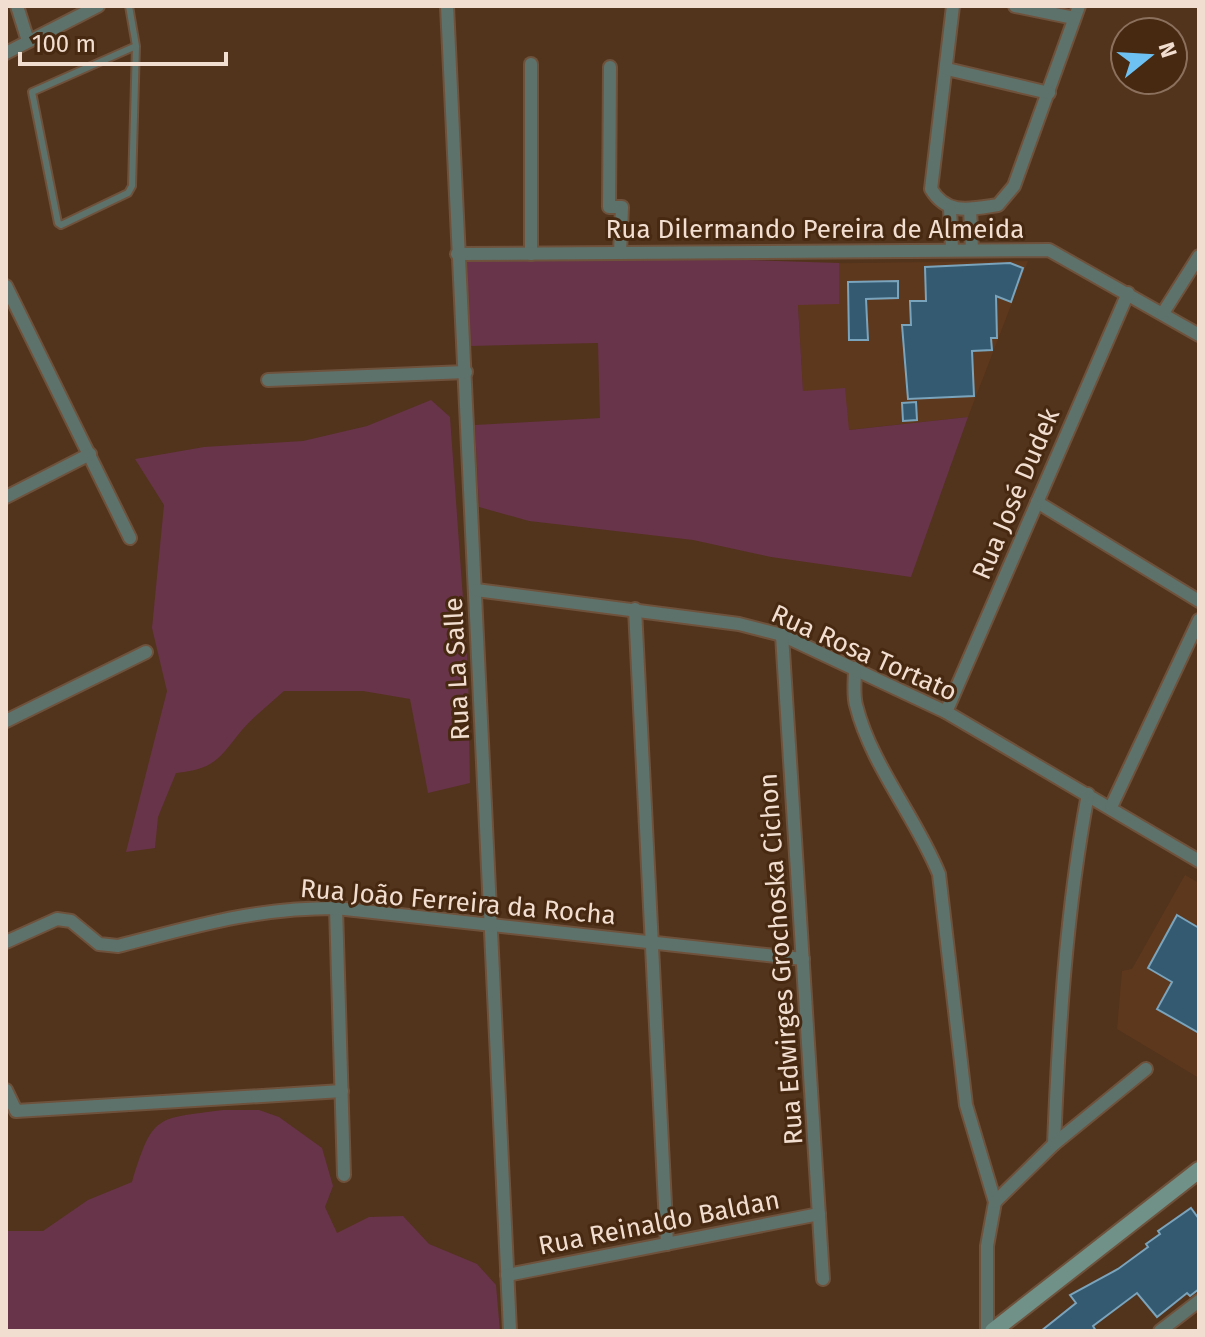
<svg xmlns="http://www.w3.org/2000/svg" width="1205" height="1337" font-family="'Fira Sans',sans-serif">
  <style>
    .built { fill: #5e381c }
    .green { fill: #683449 }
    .building { fill: #335a71; stroke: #7aa3bc; stroke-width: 2 }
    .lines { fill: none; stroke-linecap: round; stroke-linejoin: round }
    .service-casing { stroke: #6f523c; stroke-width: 10 }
    .minor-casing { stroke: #6f523c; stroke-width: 16 }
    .secondary-casing { stroke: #6f523c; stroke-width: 20 }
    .service { stroke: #5e726c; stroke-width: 6 }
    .minor { stroke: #5e726c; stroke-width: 12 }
    .secondary { stroke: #709187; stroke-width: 16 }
    .labels { text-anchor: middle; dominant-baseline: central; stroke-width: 6; stroke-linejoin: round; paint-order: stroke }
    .street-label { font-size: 26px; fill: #f2ded0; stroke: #472911 }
  </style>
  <rect width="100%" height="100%" fill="#52331c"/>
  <g class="built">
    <polygon points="1028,261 968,417 848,430 803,391 798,305 779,264"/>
    <polygon points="1185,875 1199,883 1199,1078 1117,1029 1122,971 1132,969"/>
  </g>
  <g class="green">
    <polygon points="683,258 839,263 839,304 798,305 803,391 845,388 849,430 968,417 911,577 771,557 693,540 529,521 479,507 475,425 600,418 598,343 470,346 467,261"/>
    <path d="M431 400 450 417 468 669 470 783 428 793 410 699 363 691H284C271 703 254 716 242 730 220 757 216 769 176 773L158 817 155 848 126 852 167 691 152 628 164 505 135 459 204 447 303 441 367 426Z"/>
    <path d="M223 1110H259L279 1117 322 1148 333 1186 325 1207 337 1233 369 1217 403 1216 429 1244 477 1264 496 1285 500 1331H6V1231H43L88 1200 132 1182C153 1114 155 1119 223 1110Z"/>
  </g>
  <g class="building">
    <polygon points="1010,263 1023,268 1011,302 996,296 997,338 991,338 992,350 972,351 974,396 908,399 902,325 911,325 910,301 926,301 925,267"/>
    <polygon points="898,281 898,298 866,299 868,340 849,340 848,282"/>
    <polygon points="916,402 917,420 903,421 902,403"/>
    <polygon points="1177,915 1199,928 1199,1033 1157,1009 1172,982 1148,968"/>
    <polygon points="1191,1208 1199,1219 1199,1289 1190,1296 1187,1293 1157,1317 1137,1293 1093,1326 1096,1331 1041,1331 1076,1303 1070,1295 1118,1269 1148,1247 1146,1244 1160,1234 1158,1231"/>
  </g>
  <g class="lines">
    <defs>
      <polyline id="service" points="129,6 136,46 132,186 128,193 61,225 58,223 32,92 136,46"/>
      <g id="minor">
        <polyline points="17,6 28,41"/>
        <polyline points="447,6 510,1331"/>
        <path d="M953 6 931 189C947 216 971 209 998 205L1014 186 1079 6"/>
        <polyline points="1015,6 1074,18"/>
        <polyline points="6,53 98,6"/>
        <polyline points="531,64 531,254"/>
        <polyline points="610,67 609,207 622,207 620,253"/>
        <polyline points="947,69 1049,93"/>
        <polyline points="950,209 952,248"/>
        <polyline points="970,209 972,249"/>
        <polyline points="457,254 1049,250 1199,335"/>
        <polyline points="6,286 130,538"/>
        <polyline points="1163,313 1199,256"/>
        <polyline points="268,380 466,372"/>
        <polyline points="6,497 90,454"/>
        <polyline points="1037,502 1199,601"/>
        <polyline points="476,590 739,624 782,635 946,712 1199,861"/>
        <polyline points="635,609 667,1244"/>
        <polyline points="782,635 823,1279"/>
        <path d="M855 668C855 680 853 694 856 705 871 765 916 817 939 874L966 1105 995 1202 987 1246V1331"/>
        <polyline points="946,712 1128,293"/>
        <polyline points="6,721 146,652"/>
        <polyline points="1111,807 1199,620"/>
        <polyline points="336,908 344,1175"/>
        <path d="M6 942 57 919 71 921 99 944 118 946C196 926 254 908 336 908L803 959"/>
        <polyline points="6,1090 16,1111 342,1091"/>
        <path d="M1054 1144C1059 1026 1066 911 1088 794"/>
        <polyline points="995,1202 1054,1144 1146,1069"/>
        <polyline points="507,1275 819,1214"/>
        <polyline points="1160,1331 1199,1301"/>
      </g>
      <polyline id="secondary" points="993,1331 1199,1170"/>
    </defs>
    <use href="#service" class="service-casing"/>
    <use href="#minor" class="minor-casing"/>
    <use href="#secondary" class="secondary-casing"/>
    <use href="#service" class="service"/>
    <use href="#minor" class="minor"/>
    <use href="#secondary" class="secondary"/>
  </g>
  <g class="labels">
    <g class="street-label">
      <text x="815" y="229">Rua Dilermando Pereira de Almeida</text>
      <text transform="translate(1016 494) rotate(-67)">Rua José Dudek</text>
      <text transform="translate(864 653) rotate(24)">Rua Rosa Tortato</text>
      <text transform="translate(457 669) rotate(-93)">Rua La Salle</text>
      <text transform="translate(458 902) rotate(5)">Rua João Ferreira da Rocha</text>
      <text transform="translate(781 959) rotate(-94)">Rua Edwirges Grochoska Cichon</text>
      <text transform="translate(659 1223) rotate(-11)">Rua Reinaldo Baldan</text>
    </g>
  </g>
  <rect width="1205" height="1337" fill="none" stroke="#f2ded0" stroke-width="16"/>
  <g transform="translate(1149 56) rotate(72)"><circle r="38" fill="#472911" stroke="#8b715d" stroke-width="2"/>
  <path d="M0-6L14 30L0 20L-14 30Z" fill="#6dc2f3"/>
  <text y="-12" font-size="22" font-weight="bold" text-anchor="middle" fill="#f2ded0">N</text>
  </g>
  <path d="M20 52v12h206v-12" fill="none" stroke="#f2ded0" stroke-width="4"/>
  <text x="32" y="52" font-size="24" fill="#f2ded0" stroke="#472911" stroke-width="6" paint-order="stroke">100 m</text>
</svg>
